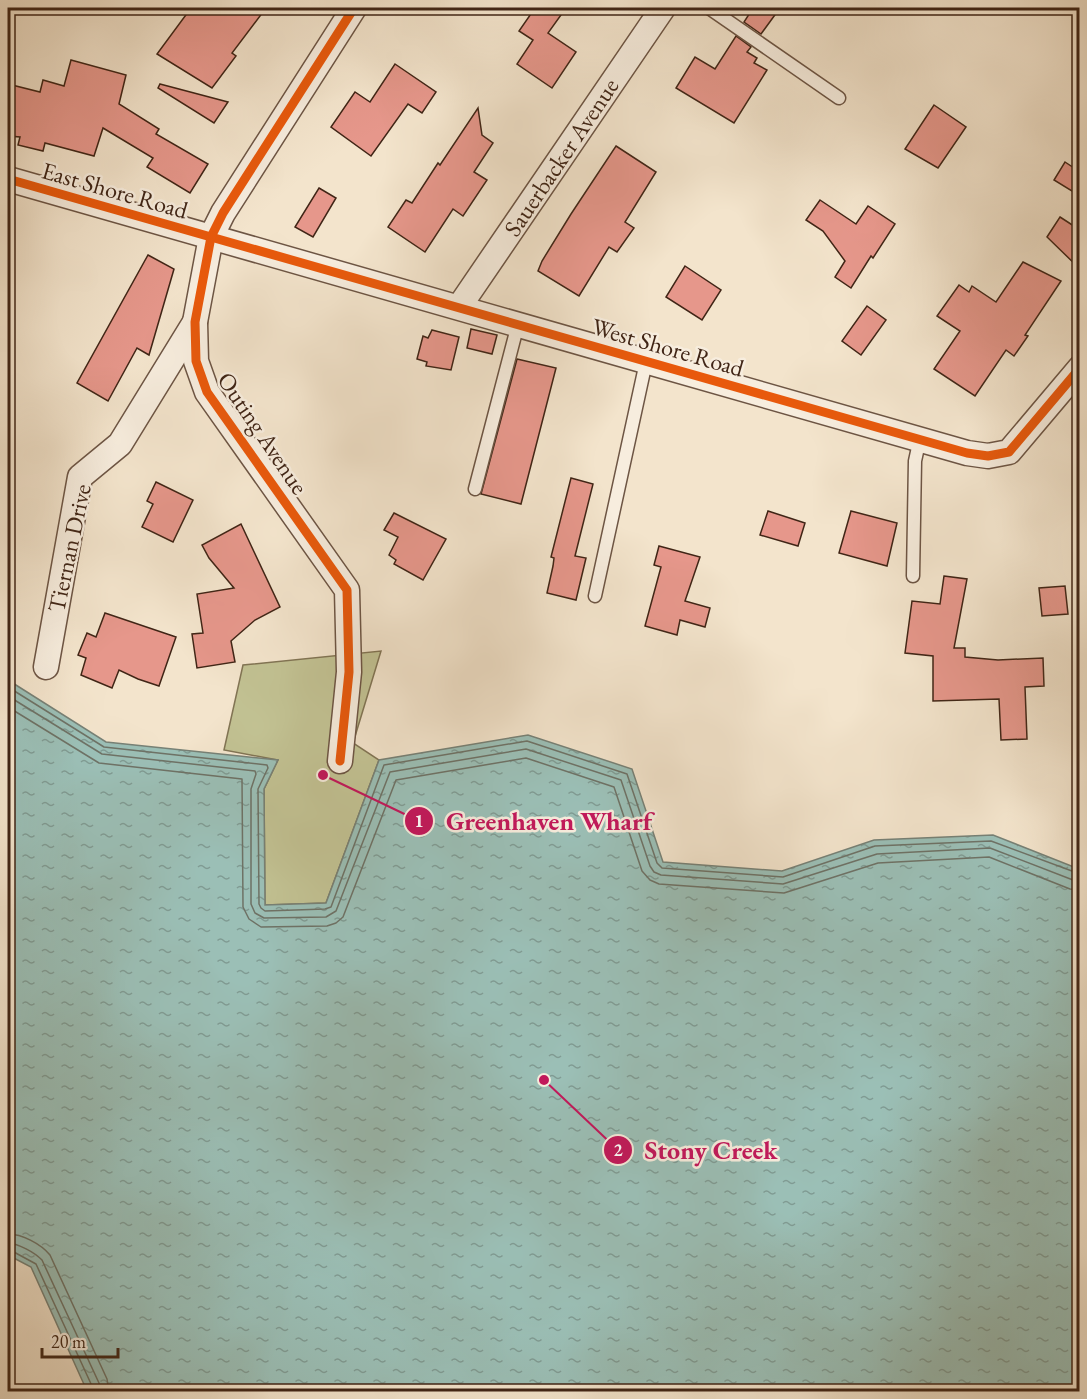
<svg xmlns="http://www.w3.org/2000/svg" width="1087" height="1399" font-family="'EB Garamond',serif">
  <style>
    .park { fill: #c2c293; stroke: #817454; stroke-width: 1.5 }
    .water { fill: url(#water-ripples); stroke: #778176; stroke-width: 1.5 }
    .lines { fill: none; stroke-linecap: round; stroke-linejoin: round }
    .shore { stroke: #6e7266; stroke-width: 1.5 }
    .building { fill: #e6978b; stroke: #402516; stroke-width: 1.5 }
    .service-casing { stroke: #6d5544; stroke-width: 15 }
    .minor-casing { stroke: #6d5544; stroke-width: 27 }
    .service { stroke: #f7edde; stroke-width: 12 }
    .minor { stroke: #f7edde; stroke-width: 24 }
    .cycleway-casing { stroke: #f7edde; stroke-width: 13 }
    .cycleway { stroke: #e8590c; stroke-width: 9 }
    .labels { text-anchor: middle; dominant-baseline: central; stroke-width: 5; stroke-linejoin: round; paint-order: stroke }
    .street-label { font-size: 24px; fill: #402516; stroke: #f7edde }
    .leader { fill: none; stroke: #c2185b; stroke-width: 2 }
    .callout-dot { fill: #c2185b; stroke: #f7edde; stroke-width: 2 }
    .mark-label { font-size: 18px; text-anchor: middle; font-weight: bold; fill: #fff }
    .callout-label { font-size: 26px; text-anchor: middle; font-weight: bold; fill: #c2185b; stroke: #f7edde; stroke-width: 5; stroke-linejoin: round; paint-order: stroke }
  </style>
  <defs>
    <pattern id="water-ripples" width="26" height="14" patternUnits="userSpaceOnUse" patternTransform="scale(1.5)"><rect width="26" height="14" fill="#9bbfb6"/><path d="M2 4q2-2 4 0t4 0M15 11q2-2 4 0t4 0" fill="none" stroke="#809b93"/></pattern>
  </defs>
  <rect width="100%" height="100%" fill="#f3e4cc"/>
  <filter id="stains"><feTurbulence type="fractalNoise" baseFrequency=".00333" numOctaves="4"/><feColorMatrix values="0 0 0 0 .2 0 0 0 0 .09 0 0 0 0 .02 0 0 0 .5 -.17"/></filter>
  <radialGradient id="worn" r=".72"><stop offset=".6" stop-color="#630" stop-opacity="0"/><stop offset="1" stop-color="#630" stop-opacity=".3"/></radialGradient>
  <polygon class="park" points="381,651 353,743 379,760 326,903 265,905 264,789 278,760 224,750 243,665"/>
  <polygon class="water" points="8,680 106,742 278,760 264,789 265,905 326,903 379,760 528,735 632,769 663,862 782,871 874,840 993,835 1079,869 1079,1391 87,1391 31,1267 8,1255"/>
  <g class="lines">
    <g class="shore">
      <polyline points="8,687 104,747 267,765 268,768 258,789 259,904 261,908 265,911 325,909 331,907 384,765 527,741 627,774 657,863 662,868 783,877 875,846 991,841 1080,874"/>
      <polyline points="8,696 102,754 255,771 256,774 251,789 251,904 255,913 264,918 326,917 336,911 390,772 526,749 621,780 650,866 654,872 661,875 783,884 877,854 990,848 1073,880 1080,881"/>
      <polyline points="8,707 99,763 242,779 243,907 249,919 261,927 327,926 336,923 343,917 396,780 526,758 614,787 642,871 650,880 659,884 784,893 878,863 989,857 1070,889 1080,890"/>
      <path d="M8 1234C22 1234 41 1244 50 1255L107 1379 109 1392"/>
      <path d="M8 1243C19 1244 34 1252 42 1260L99 1383 100 1392"/>
      <polyline points="8,1250 12,1251 36,1264 92,1386 93,1392"/>
    </g>
  </g>
  <g class="building">
    <polygon points="191,8 266,8 232,53 236,56 212,88 157,54"/>
    <polygon points="535,8 566,8 548,33 576,52 552,88 517,64 533,40 519,31"/>
    <polygon points="753,8 780,8 761,34 744,22"/>
    <polygon points="736,36 751,47 747,52 757,58 754,63 767,70 734,123 676,88 695,57 715,69"/>
    <polygon points="71,60 126,75 119,104 159,129 156,134 208,164 190,193 147,167 153,158 103,128 94,156 45,143 43,151 18,145 20,137 8,136 8,84 40,92 43,80 64,86"/>
    <polygon points="395,64 436,92 422,113 408,104 371,156 331,127 355,92 370,102"/>
    <polygon points="160,84 228,102 214,123 158,88"/>
    <polygon points="934,105 966,127 938,168 905,149"/>
    <polygon points="478,108 482,135 493,143 474,172 487,180 463,216 453,209 425,252 388,227 406,200 412,203 438,163 440,165"/>
    <polygon points="616,146 656,172 625,222 634,228 617,252 609,247 579,296 538,271 542,261 571,214"/>
    <polygon points="1065,162 1080,172 1080,196 1054,180"/>
    <polygon points="319,188 336,198 313,237 295,227"/>
    <polygon points="820,200 856,224 868,206 895,224 873,258 871,256 851,288 835,277 845,261 823,231 806,220"/>
    <polygon points="1060,217 1080,230 1080,269 1047,237"/>
    <polygon points="148,255 174,269 149,355 137,348 108,401 77,383"/>
    <polygon points="1023,262 1061,281 1025,335 1028,336 1014,356 1006,350 975,396 934,369 960,331 937,316 959,285 969,292 972,286 996,302"/>
    <polygon points="685,266 721,290 702,320 666,297"/>
    <polygon points="867,306 886,320 861,355 842,341"/>
    <polygon points="471,329 497,335 492,354 467,348"/>
    <polygon points="432,330 459,337 451,370 426,366 427,362 417,359 423,336 428,338"/>
    <polygon points="517,359 556,368 521,504 481,494"/>
    <polygon points="571,478 593,484 575,556 586,558 576,600 547,593 553,566 554,558 551,557"/>
    <polygon points="156,482 193,500 173,542 142,527 153,504 147,501"/>
    <polygon points="768,511 805,523 798,546 760,535"/>
    <polygon points="851,511 897,523 887,566 839,553"/>
    <polygon points="394,513 446,539 423,580 394,564 396,560 389,555 398,537 384,530"/>
    <polygon points="241,524 280,607 255,620 231,641 235,662 197,668 192,634 203,633 197,594 234,588 209,558 202,545"/>
    <polygon points="659,546 700,557 685,601 710,608 705,627 680,620 677,635 645,626 661,567 654,565"/>
    <polygon points="944,576 967,579 954,648 965,648 965,657 998,660 1043,658 1044,686 1025,687 1027,739 1001,740 999,699 933,701 933,656 905,653 912,601 940,604"/>
    <polygon points="1065,586 1068,614 1042,616 1039,588"/>
    <polygon points="105,613 176,637 159,686 138,679 119,670 112,688 81,675 86,658 78,655 87,633 96,637"/>
  </g>
  <g class="lines">
    <defs>
      <g id="service">
        <polyline points="709,8 839,98"/>
        <polyline points="475,489 518,324"/>
        <polyline points="913,576 915,461 920,438"/>
        <polyline points="595,596 646,362"/>
      </g>
      <g id="minor">
        <polyline points="8,179 967,453 988,456 1009,452 1080,368"/>
        <polyline points="459,307 663,8"/>
        <polyline points="46,667 80,477 120,444 195,322"/>
        <polyline points="340,761 349,672 347,590 207,392 196,361 195,322 211,237 223,213 354,8"/>
      </g>
    </defs>
    <use href="#service" class="service-casing"/>
    <use href="#minor" class="minor-casing"/>
    <use href="#service" class="service"/>
    <use href="#minor" class="minor"/>
    <defs>
      <g id="cycleway">
        <polyline points="8,179 967,453 988,456 1009,452 1080,368"/>
        <polyline points="340,761 349,672 347,590 207,392 196,361 195,322 211,237 223,213 354,8"/>
      </g>
    </defs>
    <use href="#cycleway" class="cycleway-casing"/>
    <use href="#cycleway" class="cycleway"/>
  </g>
  <g class="labels">
    <g class="street-label">
      <text transform="translate(561 157) rotate(-56)">Sauerbacker Avenue</text>
      <text transform="translate(115 190) rotate(16)">East Shore Road</text>
      <text transform="translate(668 347) rotate(16)">West Shore Road</text>
      <text transform="translate(263 433) rotate(56)">Outing Avenue</text>
      <text transform="translate(69 548) rotate(-78)">Tiernan Drive</text>
    </g>
  </g>
  <path class="leader" d="M323 775L419 821M544 1080L618 1150"/>
  <g class="callout-dot">
    <circle cx="323" cy="775" r="6"/>
    <circle cx="544" cy="1080" r="6"/>
    <circle cx="419" cy="821" r="15"/>
    <circle cx="618" cy="1150" r="15"/>
  </g>
  <g class="mark-label">
    <text x="419" y="827">1</text>
    <text x="618" y="1156">2</text>
  </g>
  <g class="callout-label">
    <text x="549" y="830">Greenhaven Wharf</text>
    <text x="711" y="1159">Stony Creek</text>
  </g>
  <rect width="1087" height="1399" fill="none" stroke="#f3e4cc" stroke-width="30"/>
  <rect x="9" y="9" width="1069" height="1381" fill="none" stroke="#402516" stroke-width="3"/>
  <rect x="15" y="15" width="1057" height="1369" fill="none" stroke="#402516" stroke-width="1.5"/>
  <path d="M42 1348v9h76v-9" fill="none" stroke="#402516" stroke-width="3"/>
  <text x="51" y="1348" font-size="18" fill="#402516" stroke="#f7edde" stroke-width="4.5" paint-order="stroke">20 m</text>
  <rect width="100%" height="100%" filter="url(#stains)"/>
  <rect width="100%" height="100%" fill="url(#worn)"/>
</svg>
